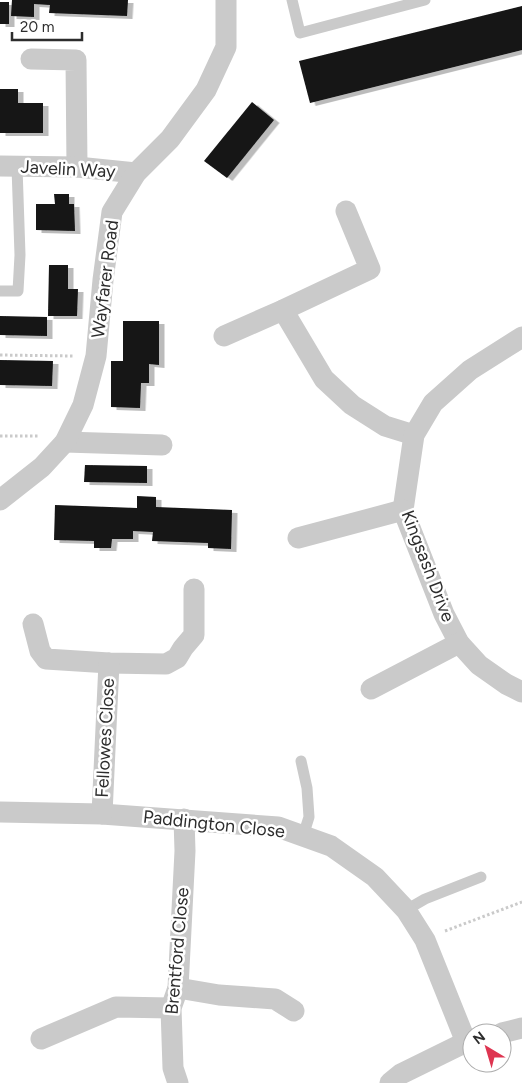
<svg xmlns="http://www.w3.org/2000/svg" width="522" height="1083" font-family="Figtree,sans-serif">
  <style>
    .building { fill: #141414; filter: url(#shadow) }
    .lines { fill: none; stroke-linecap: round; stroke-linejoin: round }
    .path { stroke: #cacaca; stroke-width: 3; stroke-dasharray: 2.5 2.5; stroke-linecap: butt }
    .service { stroke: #cacaca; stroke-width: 11 }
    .minor { stroke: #cacaca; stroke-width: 21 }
    .labels { text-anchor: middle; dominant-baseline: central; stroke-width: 5; stroke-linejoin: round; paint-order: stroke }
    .street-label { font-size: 18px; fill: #2d2d2d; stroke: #fff }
  </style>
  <defs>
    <filter id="shadow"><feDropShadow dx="5.5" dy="3" stdDeviation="0" flood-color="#0004"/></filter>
  </defs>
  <rect width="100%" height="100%" fill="#fff"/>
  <g class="building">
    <polygon points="12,0 128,0 127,16 49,13 50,5 34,4 34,17 11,16"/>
    <rect x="0" y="2" width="9" height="22"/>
    <polygon points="522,6 522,50 310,103 299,61"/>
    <polygon points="0,89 18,89 18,103 43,103 43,133 0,133"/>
    <polygon points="252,102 274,120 227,178 204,161"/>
    <polygon points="54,194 69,194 69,204 74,204 75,231 36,230 36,204 55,204"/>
    <polygon points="49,265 68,265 68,289 78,289 77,316 48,316"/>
    <polygon points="0,316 47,317 47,336 0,335"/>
    <polygon points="123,321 159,321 159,365 149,364 149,383 141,383 140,408 111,407 111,361 123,361"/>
    <polygon points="0,360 53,361 52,386 0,385"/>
    <polygon points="85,465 147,466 147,483 84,482"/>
    <polygon points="137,496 156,497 156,507 232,510 231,549 208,548 208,543 152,541 153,532 133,531 133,539 112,539 111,548 94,548 94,541 54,540 55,505 137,508"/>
  </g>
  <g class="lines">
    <g class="path">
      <polyline points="0,355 73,356"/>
      <polyline points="0,436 39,436"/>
      <polyline points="445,931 522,902"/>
    </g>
    <g class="service">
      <polyline points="292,0 300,33 425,0"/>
      <polyline points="0,291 18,291 20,255 17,167"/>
      <polyline points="301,761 307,788 309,817 303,836"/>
      <polyline points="406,910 425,899 481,877"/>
    </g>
    <g class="minor">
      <polyline points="31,59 76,60 77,167"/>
      <polyline points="0,166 77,167 136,173"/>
      <polyline points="283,310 324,379 352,405 385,426 414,435"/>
      <polyline points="224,336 283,310 370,269 346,211"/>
      <polyline points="522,337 470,370 433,403 414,435 403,510 444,614 459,643 479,665 506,684 522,692"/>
      <polyline points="65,442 162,445"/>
      <polyline points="0,500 42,467 65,442 83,405 96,356 103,280 112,212 136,173 170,139 206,90 226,47 226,0"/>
      <polyline points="298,538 403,510"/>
      <polyline points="33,624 40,651 46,659 109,663 166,664 177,658 183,648 194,635 194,589"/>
      <polyline points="371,689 459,643"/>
      <polyline points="0,812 102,814 278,827 331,846 375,877 406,910 425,940 466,1042"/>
      <polyline points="102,814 109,663"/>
      <polyline points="178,988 219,995 275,999 294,1011"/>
      <polyline points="502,1033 522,1028"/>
      <polyline points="41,1039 116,1007 171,1008"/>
      <polyline points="178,1083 173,1068 171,1008 178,988 185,851 184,819"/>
      <polyline points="390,1083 401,1074 466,1042 472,1040"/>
    </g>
  </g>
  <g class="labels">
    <g class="street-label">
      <text transform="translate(68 169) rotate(3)">Javelin Way</text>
      <text transform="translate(105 279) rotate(-83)">Wayfarer Road</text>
      <text transform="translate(428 566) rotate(69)">Kingsash Drive</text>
      <text transform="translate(105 738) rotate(-87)">Fellowes Close</text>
      <text transform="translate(214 824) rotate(6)">Paddington Close</text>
      <text transform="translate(177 951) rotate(-85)">Brentford Close</text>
    </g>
  </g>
  <g transform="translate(487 1048) rotate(322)"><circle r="24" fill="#ffffff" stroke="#ababab"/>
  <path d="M0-4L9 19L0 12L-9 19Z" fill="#de3551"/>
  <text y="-8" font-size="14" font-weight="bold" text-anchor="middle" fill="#2d2d2d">N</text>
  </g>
  <path d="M12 32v8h70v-8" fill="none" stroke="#2d2d2d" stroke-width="2.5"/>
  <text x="20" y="32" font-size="15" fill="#2d2d2d" stroke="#ffffff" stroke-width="4" paint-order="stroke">20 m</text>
</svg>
